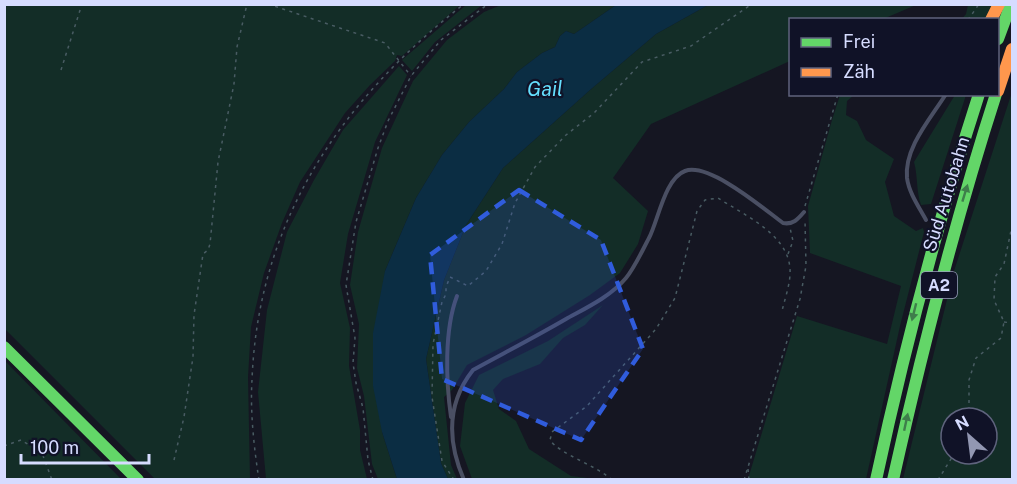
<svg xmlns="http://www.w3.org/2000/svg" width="1017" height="484" font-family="'Public Sans',sans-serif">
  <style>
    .green { fill: #132d27; fill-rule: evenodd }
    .water { fill: #0b2d43 }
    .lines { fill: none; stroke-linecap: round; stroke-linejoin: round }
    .path { stroke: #495c63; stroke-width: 1.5; stroke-dasharray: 3 4.5; stroke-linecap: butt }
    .lane { stroke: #4a4f63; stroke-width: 4 }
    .fast { stroke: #63d668; stroke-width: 12 }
    .slow { stroke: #ff974d; stroke-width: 12 }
    .oneway { fill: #3e7e4b }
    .marked { fill: #305cdc; fill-opacity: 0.2; stroke: #305cdc; stroke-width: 4.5; stroke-dasharray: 12 8; stroke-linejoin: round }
    .labels { text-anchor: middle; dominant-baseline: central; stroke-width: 4.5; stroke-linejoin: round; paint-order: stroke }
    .shield { fill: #101227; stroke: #9b9fbe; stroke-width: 1.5 }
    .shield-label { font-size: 16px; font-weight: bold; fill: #d6dcff }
    .street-label { font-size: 18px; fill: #d6dcff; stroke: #101227 }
    .water-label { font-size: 20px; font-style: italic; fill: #65dffe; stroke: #101227 }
  </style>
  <rect width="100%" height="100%" fill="#151622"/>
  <g class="green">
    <polygon points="4,5 460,5 402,56 397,55 395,61 370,85 345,113 300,182 282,223 264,273 251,327 248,377 250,479 155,479 5,329"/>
    <polygon points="466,5 482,5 435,42 412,71 402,60"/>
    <polygon points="501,5 616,5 574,34 566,31 560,36 555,47 542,53 517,72 504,89 469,122 442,155 416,198 385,271 382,432 397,479 378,479 372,464 364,396 357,368 359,324 350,285 358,232 382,148 413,81 447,40 484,12"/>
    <polygon points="708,5 916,5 883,19 790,20 790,61 651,124 613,178 648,211 638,244 620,273 590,295 526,335 467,365 452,390 444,397 451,465 457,479 448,479 441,463 426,359 444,280 466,225 503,168 590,90 656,34"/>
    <polygon points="968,5 995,5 988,19 961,20 966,14"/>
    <polygon points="399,66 407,75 375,142 348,234 340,283 350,328 349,366 360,430 360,450 367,479 266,479 258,392 267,310 287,232 314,180 343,130"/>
    <path d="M1012 92V479H903L954 271ZM951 418H987V454H951Z"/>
    <polygon points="840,95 854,95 847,101 846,115 857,121 866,140 894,159 885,182 894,216 916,231 923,228 924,232 900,326 866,479 748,479 797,316 887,344 901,286 810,253 808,206 832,120"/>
    <path d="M955 95H966L931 204 921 205C916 191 918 176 914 162Z"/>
    <polygon points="603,305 585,325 563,338 540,364 503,379 493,390 499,409 516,421 529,449 571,476 596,479 472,479 460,446 465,403 479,375 548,341"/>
    <polygon points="5,361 121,479 5,479"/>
  </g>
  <polygon class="water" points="616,5 708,5 656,34 590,90 503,168 466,225 444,280 426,359 441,463 448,479 397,479 382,432 373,386 373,333 385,271 416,198 442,155 469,122 504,89 517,72 542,53 555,47 560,36 566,31 574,34"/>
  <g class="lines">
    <g class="path">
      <polyline points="268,4 385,43 411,76"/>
      <polyline points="968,20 979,4"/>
      <polyline points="61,70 82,4"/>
      <polyline points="805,206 838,94"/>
      <polyline points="788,254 793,241 790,228"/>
      <polyline points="1004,322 1012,323"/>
      <polyline points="969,418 969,380 976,358 1001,338 1004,322 994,300 995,277 1004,264 1012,226"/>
      <polyline points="4,446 21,440 42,453 52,480"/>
      <polyline points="174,460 184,417 193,357 194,315 203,254 208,250 210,244 218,162 234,84 237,47 247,4"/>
      <polyline points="748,469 749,480"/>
      <path d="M259 480C254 448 250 411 252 380 258 221 341 100 464 4"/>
      <polyline points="373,480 368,460 363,408 356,383 353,363 355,338 346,285 356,222 378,148 388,121 411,76 441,40 488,4"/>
      <polyline points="454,480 442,461 432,397 433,344 442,302 446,294 446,287 450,277 468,286 486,271 502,244 515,203 535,167 566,135 594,113 642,62 691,46 752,4"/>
      <path d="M612 480C596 465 559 454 550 440L552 432 587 406 656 329 675 298 697 211 705 200 718 198C744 215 788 234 790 269 791 282 785 298 782 311"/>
      <polyline points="744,480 800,299 806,266 805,220"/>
      <polyline points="938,480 954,454"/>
    </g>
    <g class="lane">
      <path d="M926 220C919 207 909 193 907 178 904 148 931 118 946 94"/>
      <path d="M451 417C446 382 444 330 457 296"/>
      <path d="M464 480C447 441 447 403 473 370 504 353 535 337 566 319 586 308 610 297 626 278 635 267 642 251 649 238 658 221 665 178 685 171 709 162 764 209 783 223 793 225 798 219 804 212"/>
    </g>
    <g class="fast">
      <polyline points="998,39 1011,4"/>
      <polyline points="4,347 138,480"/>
      <path d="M876 480C904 350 938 221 979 94"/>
      <path d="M893 480C922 350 955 221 996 94"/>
    </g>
    <g class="slow">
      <polyline points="991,20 999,4"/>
      <polyline points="998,91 1012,49"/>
    </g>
  </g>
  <defs><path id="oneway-solid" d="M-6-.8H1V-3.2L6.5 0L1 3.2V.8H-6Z" transform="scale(1.5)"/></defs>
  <g class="oneway">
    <use href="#oneway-solid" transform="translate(965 193) rotate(-73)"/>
    <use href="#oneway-solid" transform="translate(914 312) rotate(104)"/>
    <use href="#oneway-solid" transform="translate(906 422) rotate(-78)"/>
  </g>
  <path class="marked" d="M519 190 601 240 643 349 581 440 442 379 430 255Z"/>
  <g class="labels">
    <rect class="shield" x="921" y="272" width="36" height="26" rx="4.5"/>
    <g class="shield-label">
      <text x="939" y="285">A2</text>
    </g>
    <g class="street-label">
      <text transform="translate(946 194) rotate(-73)">Süd Autobahn</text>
    </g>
    <g class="water-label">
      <text x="545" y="89">Gail</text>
    </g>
  </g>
  <rect width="1017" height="484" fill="none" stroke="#d6dcff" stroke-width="12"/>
  <rect x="789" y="18" width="210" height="78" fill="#101227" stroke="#5f637d" stroke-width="1.5"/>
  <rect x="801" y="38" width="30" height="9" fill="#63d668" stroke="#5f637d" stroke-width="1.5"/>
  <text x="843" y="48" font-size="18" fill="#d6dcff">Frei</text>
  <rect x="801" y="68" width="30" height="9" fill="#ff974d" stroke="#5f637d" stroke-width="1.5"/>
  <text x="843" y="78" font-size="18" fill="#d6dcff">Zäh</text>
  <g transform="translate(969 436) rotate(332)"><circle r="28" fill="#101227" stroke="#5f637d" stroke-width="1.5"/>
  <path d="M0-4.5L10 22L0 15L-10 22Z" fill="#9297b2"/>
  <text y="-9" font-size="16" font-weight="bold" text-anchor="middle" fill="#d6dcff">N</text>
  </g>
  <path d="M21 454v9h128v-9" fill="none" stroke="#d6dcff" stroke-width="3"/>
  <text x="30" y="454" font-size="18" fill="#d6dcff" stroke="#101227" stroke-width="4.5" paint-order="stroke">100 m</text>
</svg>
